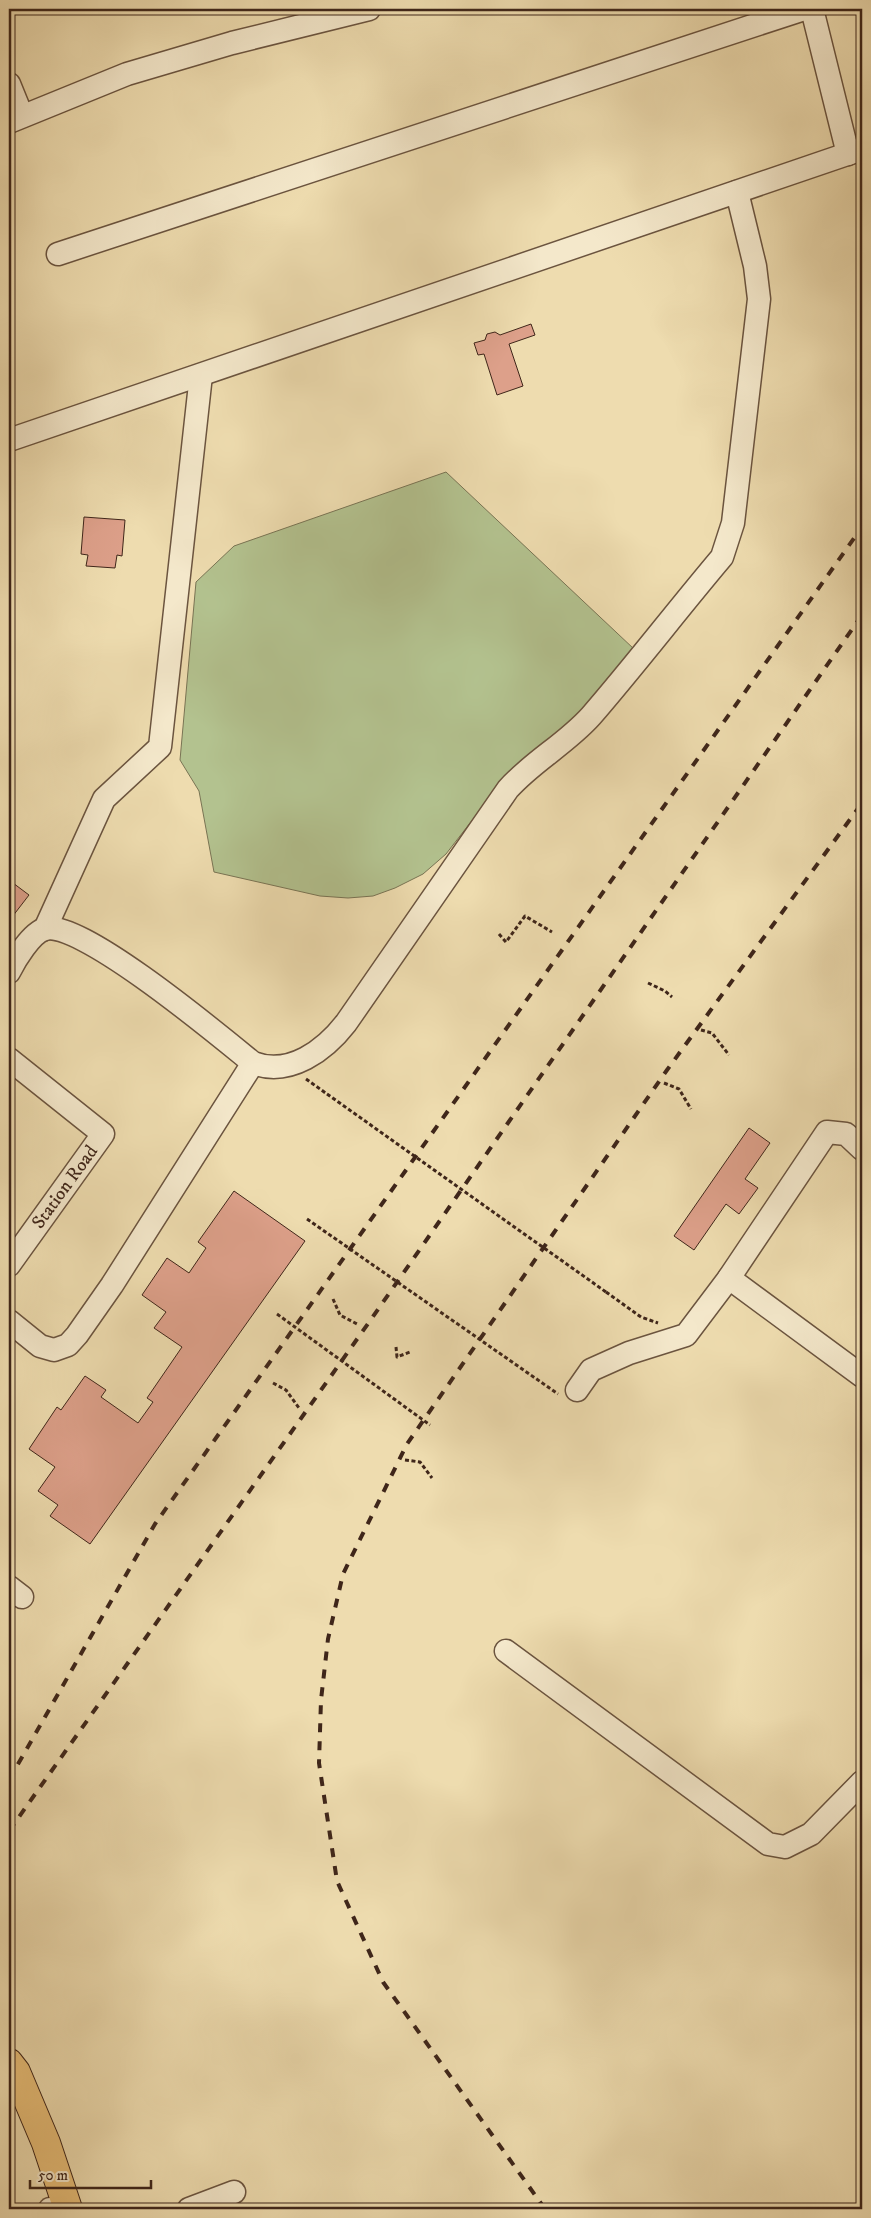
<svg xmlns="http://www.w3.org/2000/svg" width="871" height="2218" font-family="'IM FELL DW Pica',serif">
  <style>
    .green { fill: #b3c28f; stroke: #797454 }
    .building { fill: #dda08a; stroke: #3f261a }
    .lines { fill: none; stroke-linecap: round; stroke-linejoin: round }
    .minor-casing { stroke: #6b543f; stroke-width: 25 }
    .highway-casing { stroke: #3f261a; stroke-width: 30 }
    .path { stroke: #3f261a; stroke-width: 3; stroke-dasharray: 4 2.5; stroke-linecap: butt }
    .minor { stroke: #f4e8cb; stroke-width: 22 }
    .highway { stroke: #e7be78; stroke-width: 28 }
    .rail { stroke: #3f261a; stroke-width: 4; stroke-dasharray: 9 9; stroke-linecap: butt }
    .path-bridge { stroke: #3f261a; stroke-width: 3; stroke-dasharray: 4 2.5; stroke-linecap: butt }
    .labels { text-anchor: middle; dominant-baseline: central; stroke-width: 4; stroke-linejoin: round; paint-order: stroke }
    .street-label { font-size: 19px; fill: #3f261a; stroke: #f4e8cb }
  </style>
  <rect width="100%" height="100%" fill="#eedcaf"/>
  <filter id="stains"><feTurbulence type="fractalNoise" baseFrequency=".004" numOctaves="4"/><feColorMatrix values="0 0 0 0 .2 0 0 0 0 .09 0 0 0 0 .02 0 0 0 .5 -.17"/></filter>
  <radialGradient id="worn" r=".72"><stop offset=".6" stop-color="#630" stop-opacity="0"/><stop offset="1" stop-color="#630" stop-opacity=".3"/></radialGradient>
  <polygon class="green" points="446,472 634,649 592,701 491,796 446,854 423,874 395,888 373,896 348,898 320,896 214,872 199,791 180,760 196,582 234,546"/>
  <g class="building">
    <polygon points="531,324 535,335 509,344 523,386 497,395 484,354 478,355 474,343 485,340 487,334 495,332 500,335"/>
    <polygon points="84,517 125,520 122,556 117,555 115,568 86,566 88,555 81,554"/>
    <polygon points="9,880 29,895 9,921"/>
    <polygon points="749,1128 770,1143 745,1179 758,1188 739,1214 726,1204 694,1250 674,1236"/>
    <polygon points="234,1191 305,1241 90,1544 50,1516 58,1505 38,1491 55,1467 29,1449 57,1407 61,1410 85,1376 106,1390 101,1397 138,1423 153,1402 147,1398 182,1347 154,1328 166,1312 142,1295 167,1258 189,1273 206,1248 198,1242"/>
  </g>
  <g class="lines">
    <defs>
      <g id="minor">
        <polyline points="812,9 848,154"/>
        <polyline points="9,84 22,116"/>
        <polyline points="9,122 127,74 232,43 369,9"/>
        <polyline points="58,254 804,9"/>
        <polyline points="9,440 862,149"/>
        <polyline points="45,929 104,799 160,747 201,375"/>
        <path d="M9 972C15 960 31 933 45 929 80 919 221 1037 253 1063 290 1077 325 1050 346 1023L508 789C533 761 566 744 591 716 636 664 678 609 722 557L733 523 759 299 755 266 737 192"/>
        <polyline points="9,1059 103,1134 9,1265"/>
        <polyline points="862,1149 846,1134 827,1132 729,1278 862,1376"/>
        <polyline points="9,1321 40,1346 54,1350 68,1345 77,1335 112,1285 253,1063"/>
        <polyline points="577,1390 591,1370 629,1353 686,1335 729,1278"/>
        <polyline points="9,1587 22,1597"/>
        <polyline points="506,1651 768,1844 785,1847 811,1834 862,1782"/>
        <polyline points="50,2209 52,2209"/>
        <polyline points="189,2209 234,2192"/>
      </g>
      <polyline id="highway" points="9,2063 16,2072 46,2143 68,2209"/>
    </defs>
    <use href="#minor" class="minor-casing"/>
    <use href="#highway" class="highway-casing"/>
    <g class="path">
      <polyline points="499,934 506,942 525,916 552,932"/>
      <polyline points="648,983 665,991 672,997"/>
      <polyline points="701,1030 712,1033 729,1055"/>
      <polyline points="306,1079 327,1094"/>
      <polyline points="664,1083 679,1089 691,1109"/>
      <polyline points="606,1292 641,1317 658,1323"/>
      <polyline points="333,1299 340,1315 357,1324"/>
      <polyline points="396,1347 397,1357 410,1352"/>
      <polyline points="273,1383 286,1390 299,1408"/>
      <polyline points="405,1460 420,1462 432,1478"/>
    </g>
    <use href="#minor" class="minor"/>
    <use href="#highway" class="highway"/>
    <g class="rail">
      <polyline points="9,1780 155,1524 862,527"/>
      <polyline points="9,1831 372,1318 862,615"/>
      <polyline points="545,2209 383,1982 337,1881 319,1763 321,1700 328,1639 343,1574 407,1444 667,1070 862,803"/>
    </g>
    <g class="path-bridge">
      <polyline points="327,1094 606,1292"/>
      <polyline points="307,1219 558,1394"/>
      <polyline points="277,1314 430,1425"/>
    </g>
  </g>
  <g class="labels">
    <g class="street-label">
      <text transform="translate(65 1187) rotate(-54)">Station Road</text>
    </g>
  </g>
  <rect width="871" height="2218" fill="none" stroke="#eedcaf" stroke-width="30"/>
  <rect x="10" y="10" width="851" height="2198" fill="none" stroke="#3f261a" stroke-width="2.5"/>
  <rect x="15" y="15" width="841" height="2188" fill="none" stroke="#3f261a"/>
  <path d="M30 2180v8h121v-8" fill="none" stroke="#3f261a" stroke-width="2.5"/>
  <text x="38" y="2180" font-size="15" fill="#3f261a" stroke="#f4e8cb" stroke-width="4" paint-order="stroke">50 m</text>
  <rect width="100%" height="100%" filter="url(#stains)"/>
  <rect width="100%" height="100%" fill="url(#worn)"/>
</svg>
